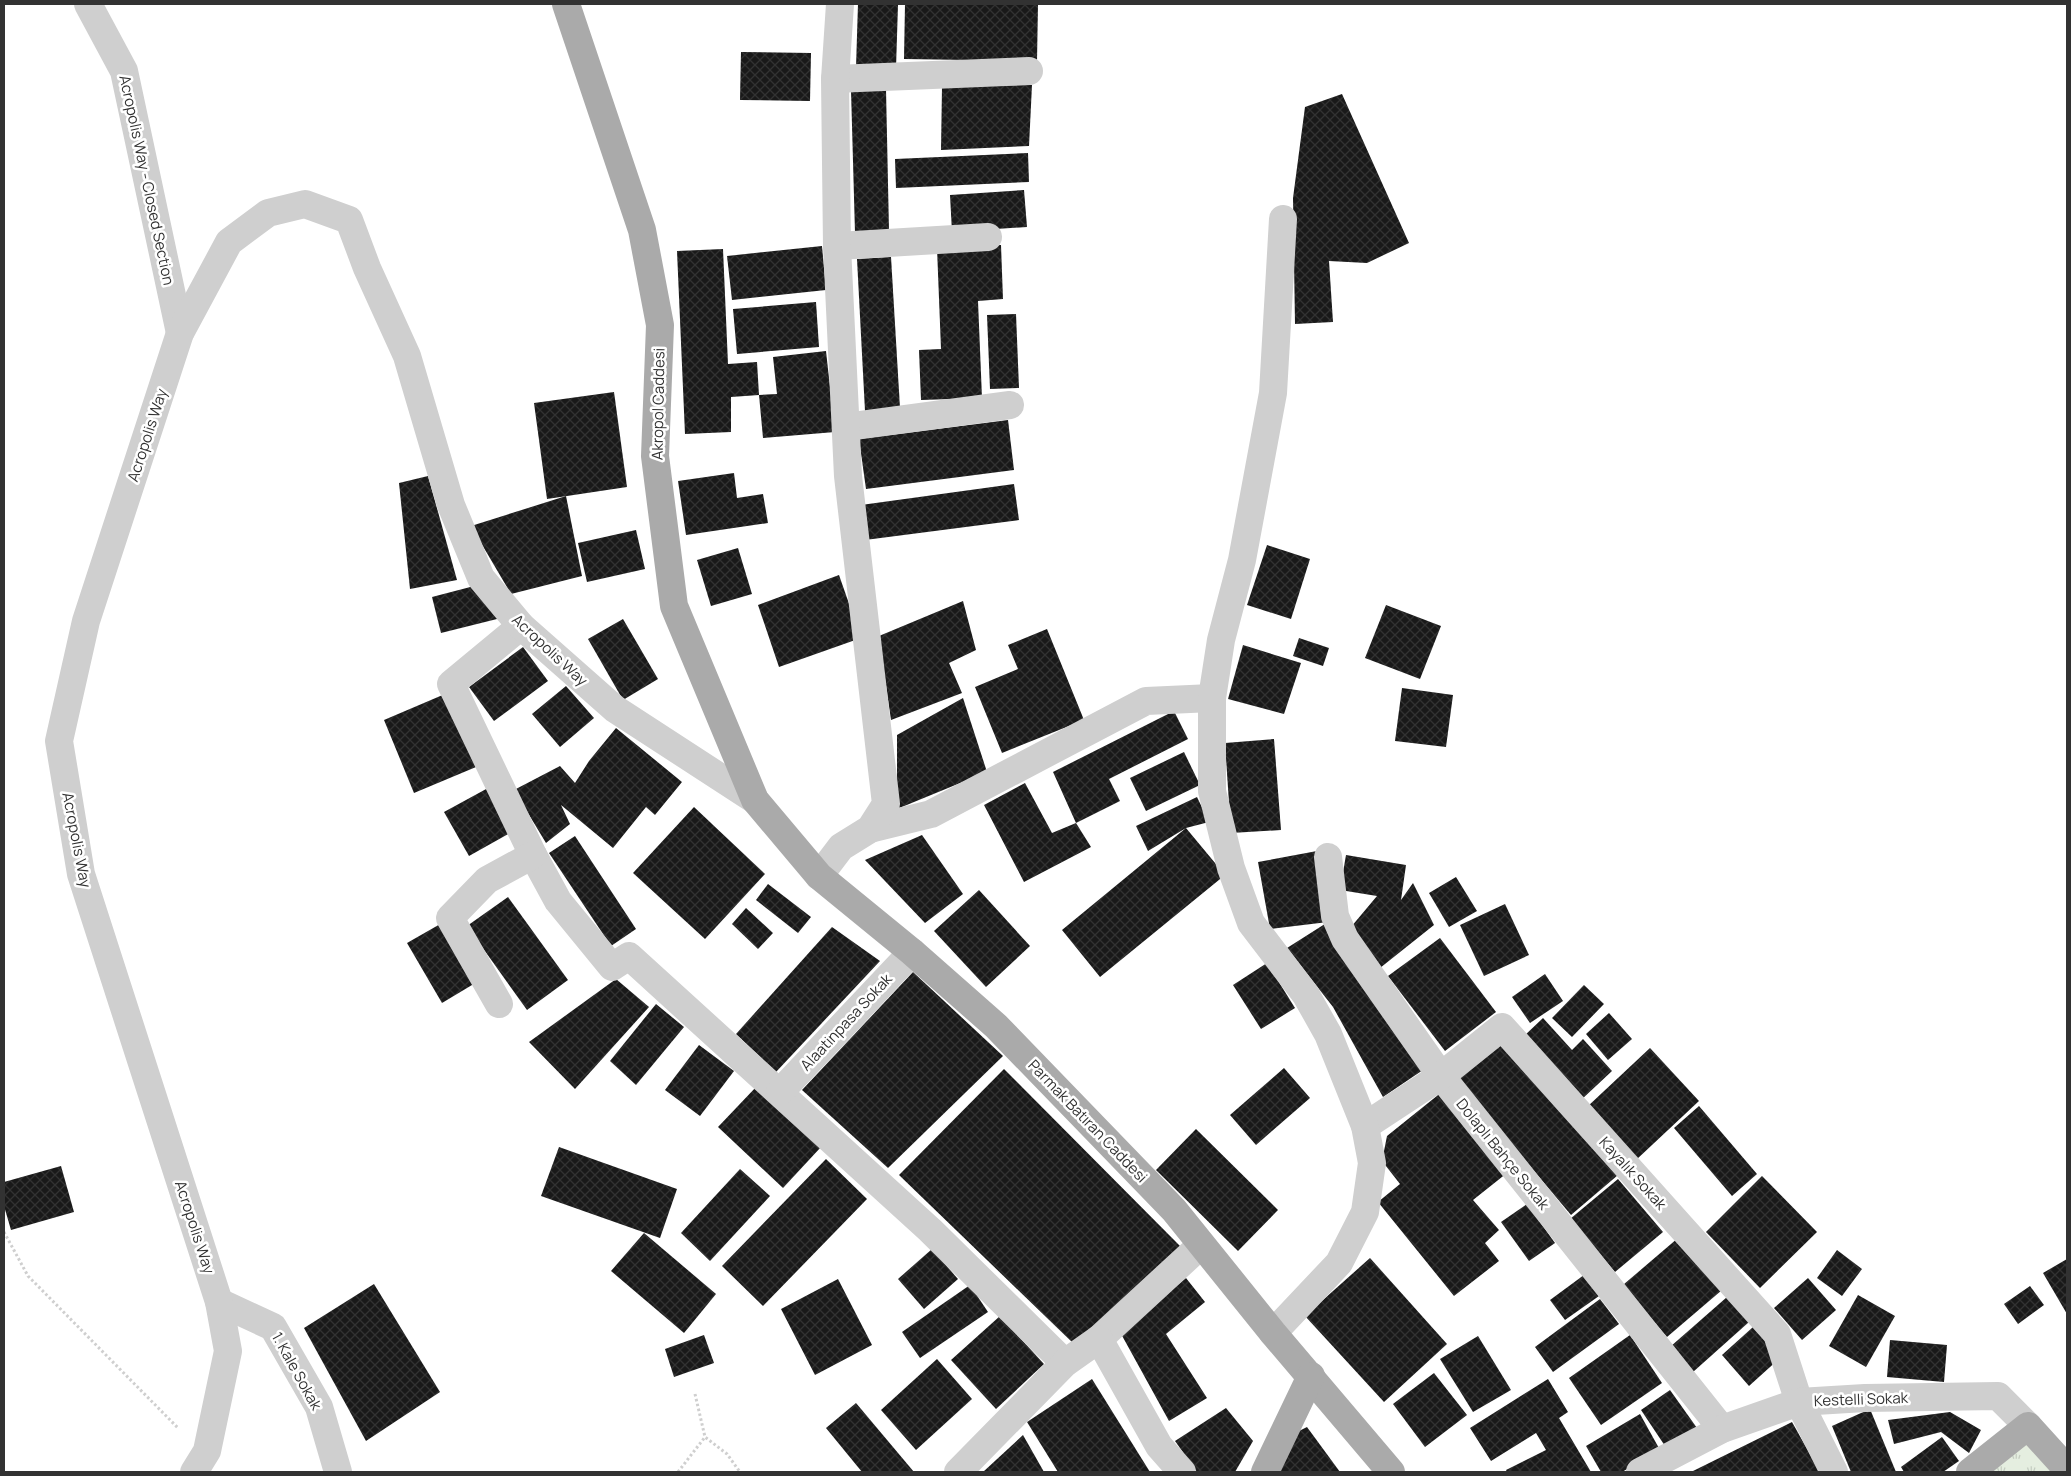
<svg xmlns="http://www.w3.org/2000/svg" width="2071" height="1476" font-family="Manrope,sans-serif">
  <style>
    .park { fill: url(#park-tufts) }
    .building { fill: url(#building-cross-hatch) }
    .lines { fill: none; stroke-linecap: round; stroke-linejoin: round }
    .path { stroke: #cfcfcf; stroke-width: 3; stroke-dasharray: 2.5 2.5; stroke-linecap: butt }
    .minor { stroke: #cfcfcf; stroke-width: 28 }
    .major { stroke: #aaa; stroke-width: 28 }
    .labels { text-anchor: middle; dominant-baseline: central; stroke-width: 5; stroke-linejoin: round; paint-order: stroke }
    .street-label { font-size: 15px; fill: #323232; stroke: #fff }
  </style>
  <defs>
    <pattern id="park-tufts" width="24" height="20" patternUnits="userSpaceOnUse" patternTransform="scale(1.25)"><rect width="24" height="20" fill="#e5eee0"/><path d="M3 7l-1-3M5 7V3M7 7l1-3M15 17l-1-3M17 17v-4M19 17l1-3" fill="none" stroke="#c5cdc1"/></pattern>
    <pattern id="building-cross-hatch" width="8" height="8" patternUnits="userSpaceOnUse" patternTransform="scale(1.25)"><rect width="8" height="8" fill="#191919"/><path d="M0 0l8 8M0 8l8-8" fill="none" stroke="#323232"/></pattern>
  </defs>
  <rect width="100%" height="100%" fill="#fff"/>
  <polygon class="park" points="2028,1426 2067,1472 1970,1472"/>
  <g class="building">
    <polygon points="858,4 898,4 896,68 856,67"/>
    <polygon points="905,4 1038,4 1037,61 904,59"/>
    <polygon points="741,52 811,53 810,101 740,100"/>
    <polygon points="1032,85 1029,146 941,150 942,86"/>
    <polygon points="886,89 889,231 855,233 851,90"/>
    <polygon points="1342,94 1409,243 1367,263 1329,261 1333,322 1295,324 1293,198 1305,107"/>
    <polygon points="1028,153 1029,182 896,188 895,159"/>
    <polygon points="1024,190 1027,227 952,232 950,195"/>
    <polygon points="1001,245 1003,299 978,301 982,398 921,400 919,350 941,349 937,248"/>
    <polygon points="822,246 826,290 732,300 727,256"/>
    <polygon points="723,249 728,364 757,362 759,395 731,397 731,432 685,434 677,251"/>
    <polygon points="891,257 900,408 865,411 857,259"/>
    <polygon points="816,302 819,347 737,354 733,309"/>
    <polygon points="1016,314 1019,388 990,389 987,315"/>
    <polygon points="826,351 835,432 763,438 759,395 777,394 773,357"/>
    <polygon points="614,392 627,487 547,499 534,403"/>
    <polygon points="1008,420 1014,470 866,489 859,439"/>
    <polygon points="734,473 737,498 763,494 768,523 686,535 678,481"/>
    <polygon points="428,476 457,580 410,589 399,483"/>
    <polygon points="1014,484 1019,520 865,540 861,505"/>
    <polygon points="566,496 582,576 511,594 471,526"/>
    <polygon points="636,530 645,569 587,582 578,543"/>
    <polygon points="1267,545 1310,559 1291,619 1247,605"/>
    <polygon points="738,548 752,594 711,606 697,560"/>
    <polygon points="839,575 861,638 779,667 758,605"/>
    <polygon points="478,585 501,618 441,633 432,597"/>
    <polygon points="963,601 976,650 949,663 962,693 891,720 879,636"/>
    <polygon points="1386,605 1441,626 1420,679 1365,658"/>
    <polygon points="623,619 658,679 623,700 588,639"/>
    <polygon points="1047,629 1084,720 1002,753 975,687 1018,669 1008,645"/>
    <polygon points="1299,638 1329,648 1323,666 1293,656"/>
    <polygon points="1243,645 1301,663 1284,714 1228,699"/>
    <polygon points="523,647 548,681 494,721 469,687"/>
    <polygon points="566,686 594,718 560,747 532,714"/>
    <polygon points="1402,688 1453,695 1446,747 1395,741"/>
    <polygon points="445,694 476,767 414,793 384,720"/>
    <polygon points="963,698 987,772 897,809 897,735"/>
    <polygon points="1174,711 1188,739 1109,779 1120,801 1076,823 1053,772"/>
    <polygon points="616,728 682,782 655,815 646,807 613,848 561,805 570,824 546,843 514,790 560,766 575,783 589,761"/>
    <polygon points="1274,739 1281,830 1231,833 1225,743"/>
    <polygon points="1184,752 1200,785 1146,811 1130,778"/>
    <polygon points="1025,783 1052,833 1076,823 1091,847 1024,882 984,805"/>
    <polygon points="488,788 512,832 469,856 444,812"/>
    <polygon points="1197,797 1209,822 1186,828 1225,875 1100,977 1062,930 1186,828 1148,851 1136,826"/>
    <polygon points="694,807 765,874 705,939 633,873"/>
    <polygon points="922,835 963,894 925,923 865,860"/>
    <polygon points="575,836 636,929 611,946 549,853"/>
    <polygon points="1317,851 1423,1070 1383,1097 1333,1007 1287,948 1328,922 1270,929 1258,862"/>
    <polygon points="1346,855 1406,865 1401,900 1413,883 1434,925 1380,968 1351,927 1377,896 1340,890"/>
    <polygon points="1456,877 1477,911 1449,927 1429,893"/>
    <polygon points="768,884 811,917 798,933 756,900"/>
    <polygon points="979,890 1030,946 986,987 934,931"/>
    <polygon points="508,897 568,980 527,1010 467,926"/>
    <polygon points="1505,904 1529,955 1484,976 1460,925"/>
    <polygon points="746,908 773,933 758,949 732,924"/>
    <polygon points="442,923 477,982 442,1003 407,943"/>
    <polygon points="832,927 880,961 776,1072 736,1034"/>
    <polygon points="1440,938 1496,1012 1445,1051 1388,976"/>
    <polygon points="1267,963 1295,1008 1261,1029 1233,985"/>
    <polygon points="913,972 1003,1056 888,1168 802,1090"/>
    <polygon points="1545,974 1563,1001 1530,1023 1512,997"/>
    <polygon points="616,979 649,1007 575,1089 529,1042"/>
    <polygon points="1584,985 1604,1004 1572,1037 1552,1018"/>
    <polygon points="656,1004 684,1027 636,1085 610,1061"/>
    <polygon points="1609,1013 1632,1039 1608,1060 1586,1034"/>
    <polygon points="1543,1018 1572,1050 1583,1039 1612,1071 1581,1100 1523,1037"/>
    <polygon points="1504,1039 1618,1175 1571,1215 1457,1079"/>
    <polygon points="699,1045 734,1071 700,1116 665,1090"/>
    <polygon points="1650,1048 1699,1101 1636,1160 1587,1107"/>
    <polygon points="1284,1068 1310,1098 1256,1145 1230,1115"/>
    <polygon points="1004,1069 1181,1247 1075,1345 899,1175"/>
    <polygon points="757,1086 821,1147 783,1188 718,1127"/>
    <polygon points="1443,1091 1507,1173 1473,1200 1499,1230 1485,1243 1499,1261 1454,1296 1378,1202 1400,1184 1382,1161 1387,1136"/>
    <polygon points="1699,1106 1757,1174 1732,1196 1674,1128"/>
    <polygon points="1196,1129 1278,1210 1238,1251 1156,1170"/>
    <polygon points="559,1147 677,1189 660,1238 541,1196"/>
    <polygon points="826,1159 867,1199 763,1306 722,1266"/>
    <polygon points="61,1166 74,1212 11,1230 4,1206 4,1182"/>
    <polygon points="740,1169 770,1196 710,1261 681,1233"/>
    <polygon points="1762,1176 1817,1232 1760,1288 1706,1232"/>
    <polygon points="1618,1179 1663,1232 1615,1272 1570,1219"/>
    <polygon points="1527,1204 1555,1243 1529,1261 1501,1222"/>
    <polygon points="644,1233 716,1294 684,1333 611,1271"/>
    <polygon points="1678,1238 1722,1290 1667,1337 1623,1285"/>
    <polygon points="932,1249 958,1279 924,1309 898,1279"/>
    <polygon points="1837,1250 1862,1269 1842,1296 1817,1278"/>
    <polygon points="1370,1258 1447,1344 1384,1402 1305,1316"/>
    <polygon points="2067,1259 2067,1314 2043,1273"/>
    <polygon points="1584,1275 1599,1296 1565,1320 1550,1300"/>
    <polygon points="1186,1278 1205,1302 1166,1334 1207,1398 1169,1421 1120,1332"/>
    <polygon points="1808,1278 1836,1310 1802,1340 1774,1308"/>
    <polygon points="838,1279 872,1345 815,1375 781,1309"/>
    <polygon points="374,1284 440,1392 366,1441 304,1328"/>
    <polygon points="970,1285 988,1312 920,1358 902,1332"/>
    <polygon points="2030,1286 2044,1305 2018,1324 2004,1304"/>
    <polygon points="1858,1295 1895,1316 1866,1367 1829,1346"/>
    <polygon points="1727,1297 1749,1322 1693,1372 1670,1347"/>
    <polygon points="1600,1299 1619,1324 1553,1372 1535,1347"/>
    <polygon points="1000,1316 1044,1364 996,1409 951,1360"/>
    <polygon points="1753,1327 1780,1358 1749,1386 1722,1355"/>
    <polygon points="704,1335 714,1363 674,1377 665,1349"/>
    <polygon points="1630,1335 1662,1383 1601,1425 1569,1378"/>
    <polygon points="1478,1336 1511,1390 1473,1412 1440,1359"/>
    <polygon points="1890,1340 1947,1345 1944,1382 1887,1377"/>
    <polygon points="937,1359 972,1399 916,1450 881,1410"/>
    <polygon points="1434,1373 1467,1415 1425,1447 1393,1404"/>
    <polygon points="1092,1379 1150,1472 1058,1472 1027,1422"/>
    <polygon points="1548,1379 1568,1412 1559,1418 1591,1472 1507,1472 1506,1470 1546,1450 1536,1433 1491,1461 1470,1428"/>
    <polygon points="1670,1390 1697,1428 1667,1449 1641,1410"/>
    <polygon points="856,1403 914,1472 862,1472 826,1428"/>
    <polygon points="1226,1408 1253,1441 1235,1472 1197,1472 1175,1441"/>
    <polygon points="1870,1409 1896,1472 1851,1472 1832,1426"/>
    <polygon points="1950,1412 1981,1430 1969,1453 1941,1432 1894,1444 1888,1420"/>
    <polygon points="1640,1414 1660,1450 1622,1472 1601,1472 1586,1446"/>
    <polygon points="1792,1422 1820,1472 1691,1472"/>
    <polygon points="1307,1427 1340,1472 1270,1472 1291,1435"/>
    <polygon points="1023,1435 1044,1472 983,1472"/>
    <polygon points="1942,1437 1959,1461 1943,1472 1904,1472 1901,1467"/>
  </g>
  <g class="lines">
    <g class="path">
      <polyline points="4,1232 28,1276 178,1428"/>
      <polyline points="695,1394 705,1437"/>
      <polyline points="678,1472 705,1437 727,1454 740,1472"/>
    </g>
    <g class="minor">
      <polyline points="88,4 124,71 180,333"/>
      <polyline points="835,79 1029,71"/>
      <polyline points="837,246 988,237"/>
      <polyline points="846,427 1010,405"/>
      <polyline points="521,626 451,684 533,855 558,901 612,967 629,956 930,1230 1065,1363"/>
      <polyline points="870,829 931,814 1146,701 1212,698"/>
      <polyline points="1328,857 1335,916 1345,939 1441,1076 1722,1429"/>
      <polyline points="819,876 841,847 870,829 886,804 848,476 837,246 835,79 840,4"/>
      <polyline points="499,1004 450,918 487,880 533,855"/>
      <polyline points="780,1092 912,952"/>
      <polyline points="1365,1126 1441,1076 1502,1027 1777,1334 1799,1402 1834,1472"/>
      <polyline points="219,1302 273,1327 319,1407 338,1472"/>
      <polyline points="1273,1333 1339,1263 1365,1212 1372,1163 1365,1126 1328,1034 1306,995 1251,923 1231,868 1212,791 1212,698 1221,640 1242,560 1273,393 1283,219"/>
      <polyline points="1099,1339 1201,1245"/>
      <polyline points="194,1472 207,1451 228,1351 219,1302 81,874 59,741 86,621 180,333 229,242 268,213 305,204 349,220 367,268 407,356 451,505 481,578 521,626 615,709 755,800"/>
      <polyline points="958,1472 1065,1363 1099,1339 1159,1446 1182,1472"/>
      <polyline points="1640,1472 1722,1429 1799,1402 1865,1398 1998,1396 2028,1426"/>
    </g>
    <g class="major">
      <polyline points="566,4 642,230 660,325 655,456 674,606 755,800 819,876 912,952 996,1026 1174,1210 1273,1333 1391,1472"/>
      <polyline points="1265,1472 1311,1376"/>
      <polyline points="1970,1472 2028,1426 2067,1469"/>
    </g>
  </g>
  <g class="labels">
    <g class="street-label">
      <text transform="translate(147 180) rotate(78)">Acropolis Way - Closed Section</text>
      <text transform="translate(658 404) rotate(-89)">Akropol Caddesi</text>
      <text transform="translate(147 435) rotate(-72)">Acropolis Way</text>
      <text transform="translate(550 650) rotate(43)">Acropolis Way</text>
      <text transform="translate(77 840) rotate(79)">Acropolis Way</text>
      <text transform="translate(846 1022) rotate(-47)">Alaatinpasa Sokak</text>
      <text transform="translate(1088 1121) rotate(46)">Parmak Batıran Caddesi</text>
      <text transform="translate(1503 1154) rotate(51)">Dolaplı Bahçe Sokak</text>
      <text transform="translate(1633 1173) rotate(48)">Kayalık Sokak</text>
      <text transform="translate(195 1227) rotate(72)">Acropolis Way</text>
      <text transform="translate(297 1371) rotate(61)">1. Kale Sokak</text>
      <text transform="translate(1861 1399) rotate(-2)">Kestelli Sokak</text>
    </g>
  </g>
  <rect width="2071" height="1476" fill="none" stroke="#323232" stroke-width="10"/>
</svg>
